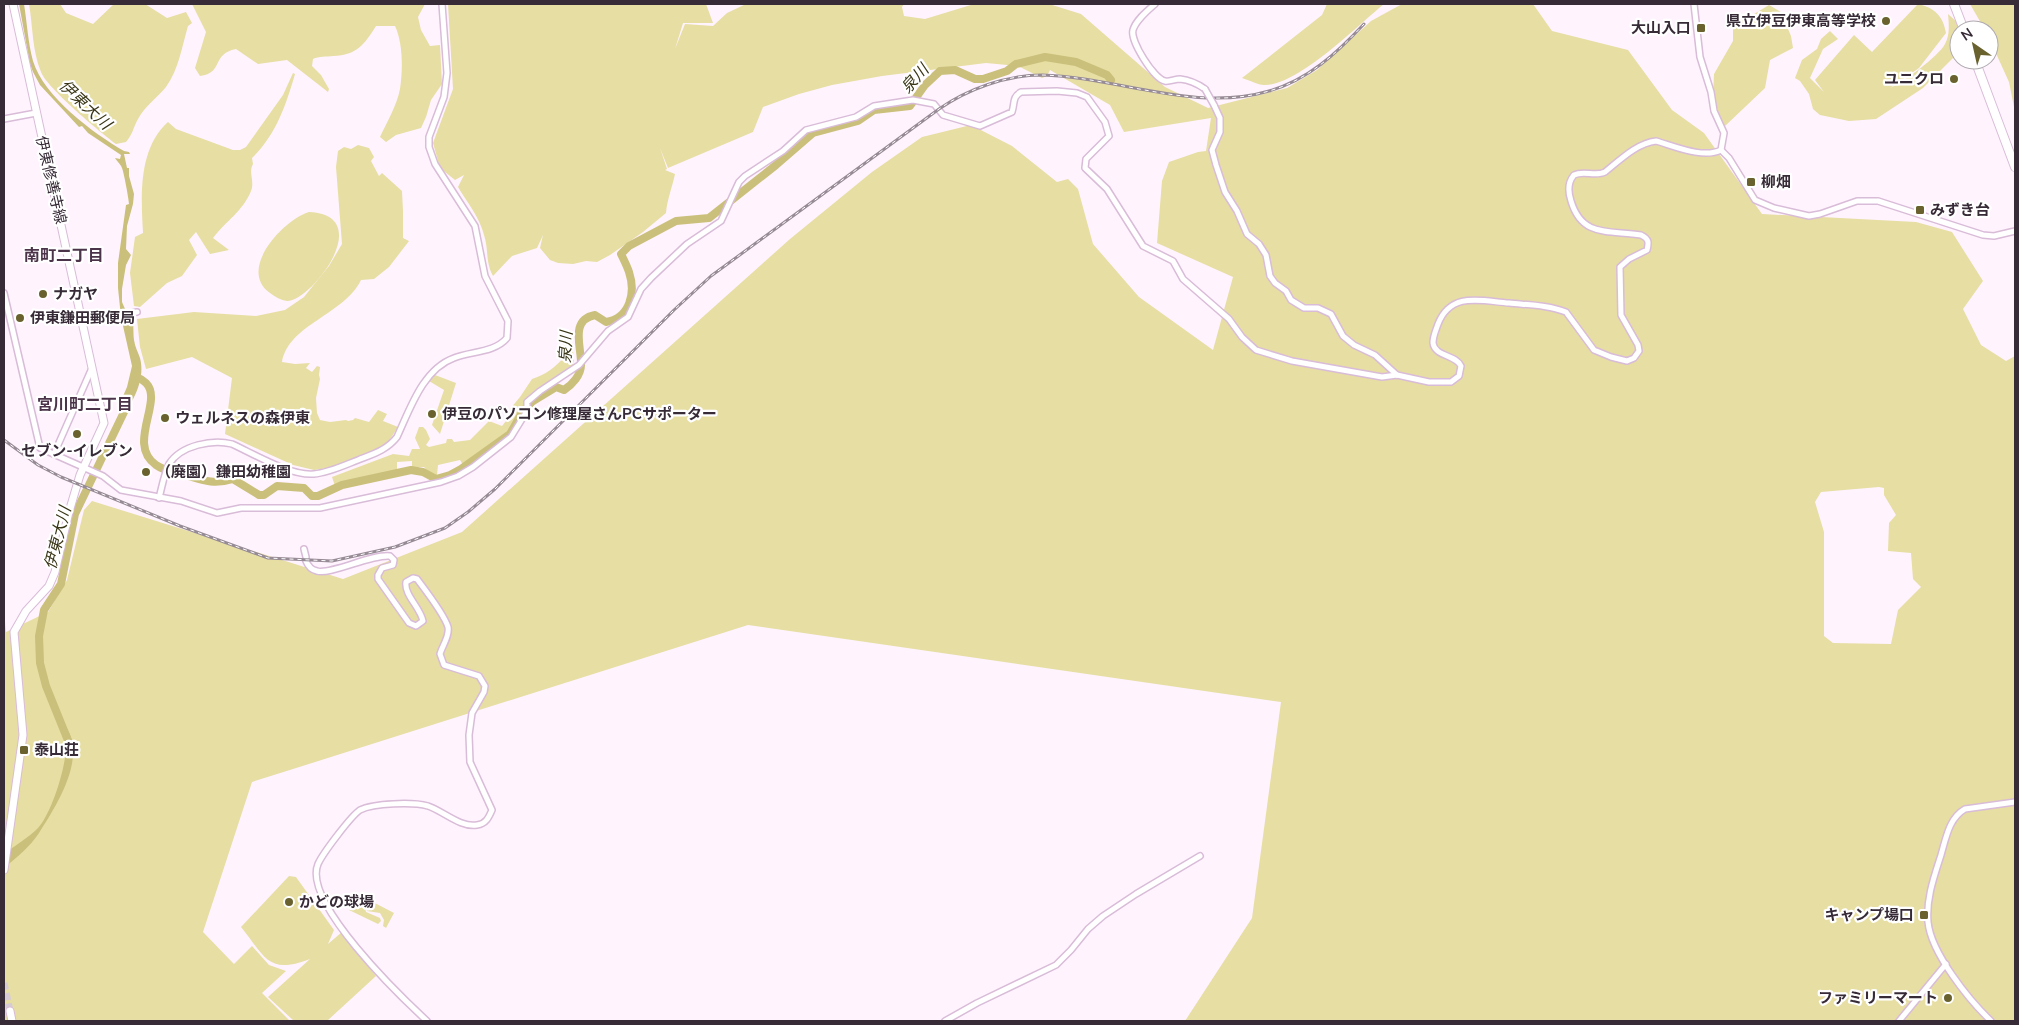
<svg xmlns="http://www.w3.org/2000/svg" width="2019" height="1025" font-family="'Nunito Sans','Noto Sans JP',sans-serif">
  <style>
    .green { fill: #e7dea3; fill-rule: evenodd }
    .water { fill: #cac07b }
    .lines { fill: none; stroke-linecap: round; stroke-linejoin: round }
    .river { stroke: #cac07b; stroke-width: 8 }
    .major-tunnel { stroke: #d7cbd6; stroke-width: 7; stroke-dasharray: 7 3.5; stroke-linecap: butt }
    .minor-casing { stroke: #d9bcd8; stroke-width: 8 }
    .major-casing { stroke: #d9bcd8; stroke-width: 9 }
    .highway-casing { stroke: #d9bcd8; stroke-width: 10 }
    .minor { stroke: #fff; stroke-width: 5 }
    .major { stroke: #fff; stroke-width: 7 }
    .highway { stroke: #fff; stroke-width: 8 }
    .rail-casing { stroke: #978b96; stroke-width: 3 }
    .rail { stroke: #fff; stroke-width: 1; stroke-dasharray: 4; stroke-linecap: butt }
    .minor-bridge-casing { stroke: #d9bcd8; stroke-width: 8; stroke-linecap: butt }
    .minor-bridge { stroke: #fff; stroke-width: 5 }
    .poi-dot { fill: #69622e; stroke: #fff; stroke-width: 2 }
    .labels { text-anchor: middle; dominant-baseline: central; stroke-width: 4.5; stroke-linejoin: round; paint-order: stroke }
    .poi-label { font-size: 15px; font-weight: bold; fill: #362b36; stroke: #fff; text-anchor: start }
    .street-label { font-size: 15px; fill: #362b36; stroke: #fff }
    .water-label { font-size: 16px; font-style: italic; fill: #393516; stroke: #fff }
    .neighbourhood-label { font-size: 16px; font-weight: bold; fill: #4b344a; stroke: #fff }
  </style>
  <rect width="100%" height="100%" fill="#fff3fe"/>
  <g class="green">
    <path d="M29 4H60L66 13 93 24 114 4H145L167 18 186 12 192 23 188 26C182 46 179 69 166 87 157 98 145 106 138 119 133 128 133 134 126 142L116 144C100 132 47 88 41 72 32 50 33 27 29 4Z"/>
    <path d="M192 4H425L418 17 421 30 430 46 440 45 442 84 431 100 426 117 421 128 396 135 386 142 380 137C387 122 397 105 400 89 403 69 403 43 395 26H376C364 45 357 55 333 56 326 57 319 56 313 59L312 66 321 75 329 89 328 92 287 60 258 64 236 49C211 54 224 73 200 76L195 68 206 32Z"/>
    <path d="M448 4H706L713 23H683L675 49 685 24 713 26 727 13 746 4H904L902 7 904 16 925 19 974 4H1049L1081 14 1165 87 1208 108 1287 88 1317 70 1371 21 1402 4H1533L1552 31 1628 50 1672 110 1704 133 1762 214 1916 222 1952 232 1983 281 1963 309 1981 345 2006 361 2015 356V1021H1185L1252 918 1281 702 748 625 252 782 203 932 234 964 252 946 269 965 286 971 262 993 290 1021H4V612L6 632 48 612 67 580 84 510 92 501 343 579 462 532 790 239 872 172 922 137 971 125 1012 146 1057 182 1068 179 1078 189 1093 244 1139 297 1213 350 1233 277 1157 243 1162 181 1169 162 1198 152 1206 151 1211 118 1124 132 1110 105 1050 70 1047 76 1042 78 1018 66 986 63 882 76 832 85 799 94 763 107 753 132 668 168 660 148 667 169 665 170 675 174C672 188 667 200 666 213L643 232 610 255 597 262 586 261 573 264 558 263 550 260 540 248 543 235 537 248 512 256 493 276C485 261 489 250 484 235 480 218 467 202 458 187L464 175 455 180 440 168 433 143 453 89ZM1879 487 1884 488V495L1896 515 1889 523 1888 551 1911 553 1913 579 1921 587 1898 610 1891 644 1833 643 1824 636V532L1815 502 1821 492Z"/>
    <path d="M1327 4H1384C1358 25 1298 86 1264 85 1258 85 1249 80 1242 78L1322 15Z"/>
    <path d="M1918 4C1935 8 1943 16 1946 33L1919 68 1890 88C1902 83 1939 56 1945 44 1950 35 1949 24 1948 14L1958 23 1959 52 1923 88 1876 119 1849 121 1820 115 1813 109 1809 94 1800 81 1795 78 1802 60 1817 49 1821 39 1830 31 1838 39 1823 49 1810 78 1824 92 1815 80 1854 35 1872 52Z"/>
    <polygon points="1970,4 2015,4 2015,112 2009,82 1989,38 1989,30 1985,30"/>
    <polygon points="1769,5 1781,12 1791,36 1793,48 1770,60 1765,88 1724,127 1713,97 1714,74 1733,41 1733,24 1742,14 1754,14"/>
    <path d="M293 73 295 74C286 105 276 135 252 158L253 164C248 173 255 181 251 191 243 211 226 221 213 238L229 250 210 254 196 232 189 240 197 255 182 276 167 283 140 307 134 306 130 273 135 237 143 233C141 196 138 149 168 122L176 129 233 150H240L246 147 283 95Z"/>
    <path d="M358 145 369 148 374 157 371 161 379 176 382 173 402 191 403 211V238L409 241 389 267 374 279 361 280C344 315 289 324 282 362L295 364 310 363 306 368 312 372 317 366 320 367 319 375 320 379 316 398 317 413 320 420 330 422 346 420 348 421 353 420 355 418 369 422 378 410 387 414 383 421 398 427 389 441 373 452 328 468 314 470 293 465 225 434 232 378 192 357 146 369 140 347 137 319 194 312 256 316 285 310 304 297 329 266 342 244 336 167 338 151 344 147 351 149Z"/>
    <path d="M309 212C377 215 312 301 287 301 281 300 275 297 270 293 237 270 283 220 309 212Z"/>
    <path d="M570 340C573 352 577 360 570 371L527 399 509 433 467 463 463 465 460 460 438 465 437 475 430 474 424 467H412V461L397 462V471L335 486 332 477 393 454 409 456 412 449H420L415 438 419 427H423L426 430 430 439 426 445 429 447 446 443 447 439H452L454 442 470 440 489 421 502 426 510 416V409L520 397 532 379C545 375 556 367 564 357L562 345Z"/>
    <polygon points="435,375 456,383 440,434 432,425 444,390 429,381"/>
    <path d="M289 876 296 877 334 930 328 944 342 932 376 976 327 1021H294L268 997 310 959C268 975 266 958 241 927Z"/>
    <polygon points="359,897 366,900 364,905 366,912 380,918 381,921 378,924 349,910 359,907 355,899"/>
    <polygon points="371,901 394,913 386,928 383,926 384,920 380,913 367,911 366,905"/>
  </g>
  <g class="water">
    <path d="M19 4H24C27 22 28 43 33 61 44 97 93 133 124 151L129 152 130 154H124L127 168H129V176L134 194 133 204 127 226 126 249 131 255 126 265 122 289V302L128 316 132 317C134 325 133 332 134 340 135 347 138 352 140 358 146 380 132 405 118 421L124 408 120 403 127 387 132 366 121 317 118 288V263L126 205 129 204C129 200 124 173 122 168 121 165 117 161 115 158L120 159 121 155 88 133 82 126 79 127 40 85 33 72 30 64Z"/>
    <path d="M56 717C95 746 58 803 39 833 30 847 16 858 4 868V854C14 846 28 838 38 828 53 812 72 751 65 730 63 726 59 721 56 717Z"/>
  </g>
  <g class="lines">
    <g class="river">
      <path d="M136 377C139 378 143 380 146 383 164 401 126 444 156 465 164 471 175 472 185 475 202 480 214 485 233 479L259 495H264L277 486 304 488 312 496H318L342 485 411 470 423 472 436 479 450 475 461 469 510 434 523 411 533 401 556 387 564 390C572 385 581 375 581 365 582 348 569 320 595 315L606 322C630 318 636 293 629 272 627 266 624 260 621 254L629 246 676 221 709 218 776 165 813 133 858 121 874 110 910 106 925 85 940 71 955 70 975 79H983L1007 71 1016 64 1045 57 1076 62 1107 75 1111 80"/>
      <polyline points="69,743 46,686 40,663 39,636 44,610 61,584 75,514 125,410"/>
    </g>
    <polyline class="major-tunnel" points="4,983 10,1011"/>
    <defs>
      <g id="minor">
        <path d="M1155 4C1147 11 1136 20 1133 30 1130 41 1154 79 1165 81 1169 82 1175 79 1180 79 1189 80 1198 84 1205 89"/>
        <polyline points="1214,105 1220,118 1220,132 1212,150 1216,165 1225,192 1237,211 1247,234 1259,244 1266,255 1270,276 1275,283 1286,291 1291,300 1304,308 1318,308 1331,314 1343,336 1354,345 1375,355 1397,375"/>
        <polyline points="4,119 36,113"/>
        <polyline points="1721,150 1729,158 1755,200 1774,208 1809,216 1820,214 1857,201 1878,201 1983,235 1994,236 2015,231"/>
        <path d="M4 293 40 448 103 476 121 490 181 501 217 513 241 508H320L441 482 458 476 473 467 511 437 527 411V402L540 391 579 365 608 331 628 317 641 289 651 278 687 244 721 221 739 182 745 176 783 151 806 130 856 117 874 106 913 100 934 104 943 115 980 126 1012 112C1015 103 1012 97 1021 92L1057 91 1077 93 1087 97 1105 122 1109 136 1086 159 1085 168 1107 189 1143 246 1173 261 1183 279 1229 319 1242 337 1256 350 1292 361 1382 377 1397 375 1429 382H1451L1459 376 1461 366C1455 354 1435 357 1433 343 1433 336 1436 330 1438 324 1451 291 1481 301 1509 303 1528 305 1548 305 1566 312L1594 350 1611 357 1627 361 1634 358 1639 351 1638 345 1621 315 1620 267 1629 259 1647 250C1649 242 1649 239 1641 235 1609 230 1582 238 1571 201 1568 192 1568 182 1574 175 1584 170 1595 177 1605 172 1620 160 1637 143 1656 141 1674 146 1703 159 1721 150L1724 133 1714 111 1711 92 1700 57 1694 4"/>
        <polyline points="117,316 137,312"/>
        <polyline points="54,454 92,368"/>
        <path d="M159 498C162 487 164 474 169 464 181 445 213 439 232 444 254 454 290 476 314 474 328 473 345 465 358 460 373 454 387 450 397 437 410 409 423 369 454 358 471 351 494 353 507 338L508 321 485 276 475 226 435 164 429 147V137L444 97 447 73 442 4"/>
        <polyline points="304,549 306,557"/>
        <path d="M306 561C308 566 312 570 317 571 331 575 371 554 390 556L394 560 393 565 382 568 378 575V579L409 623 416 626 423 621C420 607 404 595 406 582L413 578 417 579C426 591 444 614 448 627 450 636 442 646 440 654L444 665 479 676 485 686 484 692 472 713 469 735 470 762 492 810C489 817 486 824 477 825 461 828 443 811 428 806 413 802 374 803 360 810 351 816 323 853 318 864 302 902 400 996 427 1021"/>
        <polyline points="945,1021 977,1003 1056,965 1071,950 1088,929 1103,916 1136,894 1200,856"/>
        <polyline points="1899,1021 1946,964"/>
        <path d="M1991 1021C1969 1000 1931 953 1928 922 1926 899 1934 877 1941 855 1946 838 1949 818 1965 809L2015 802"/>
      </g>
      <g id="major">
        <polyline points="4,870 23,735 14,632 26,611 49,586 55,572 69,512 80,475 104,423 13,4"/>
        <polyline points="10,1011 12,1021"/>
      </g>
      <g id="highway">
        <polyline points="1954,4 1964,30"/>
        <polyline points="1975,60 2015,167"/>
      </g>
    </defs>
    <use href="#minor" class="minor-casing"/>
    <use href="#major" class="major-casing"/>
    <use href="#highway" class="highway-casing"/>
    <use href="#minor" class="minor"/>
    <use href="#major" class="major"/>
    <use href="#highway" class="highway"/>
    <defs>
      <path id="rail" d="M4 440 38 465 61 477 180 526 268 558 332 561 395 547 445 528 468 512 495 489 674 310 711 276 939 109C968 89 1006 75 1042 75 1118 77 1194 113 1269 91 1308 80 1337 53 1364 24"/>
    </defs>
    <use href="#rail" class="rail-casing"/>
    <use href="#rail" class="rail"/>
    <defs>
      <polyline id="minor-bridge" points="1205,89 1214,105"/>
    </defs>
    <use href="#minor-bridge" class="minor-bridge-casing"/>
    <use href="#minor-bridge" class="minor-bridge"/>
  </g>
  <g class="poi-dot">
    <circle cx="1886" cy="21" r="5"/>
    <rect x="1696" y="23" width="10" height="10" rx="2.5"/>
    <circle cx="1954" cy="79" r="5"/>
    <rect x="1746" y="177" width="10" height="10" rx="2.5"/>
    <rect x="1915" y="205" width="10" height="10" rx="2.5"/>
    <circle cx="43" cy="294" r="5"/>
    <circle cx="20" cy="318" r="5"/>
    <circle cx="432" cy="414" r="5"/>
    <circle cx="165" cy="418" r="5"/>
    <circle cx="77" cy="434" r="5"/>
    <circle cx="146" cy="472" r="5"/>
    <rect x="19" y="745" width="10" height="10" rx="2.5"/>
    <circle cx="289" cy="902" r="5"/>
    <rect x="1919" y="910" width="10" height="10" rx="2.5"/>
    <circle cx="1948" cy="998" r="5"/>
  </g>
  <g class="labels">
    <g class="poi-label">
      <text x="1876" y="21" text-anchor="end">県立伊豆伊東高等学校</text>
      <text x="1691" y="28" text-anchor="end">大山入口</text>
      <text x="1944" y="79" text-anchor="end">ユニクロ</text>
      <text x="1761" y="182">柳畑</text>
      <text x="1930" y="210">みずき台</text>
      <text x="53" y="294">ナガヤ</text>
      <text x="30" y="318">伊東鎌田郵便局</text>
      <text x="442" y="414">伊豆のパソコン修理屋さんPCサポーター</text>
      <text x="175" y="418">ウェルネスの森伊東</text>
      <text x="77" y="451" text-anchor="middle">セブン-イレブン</text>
      <text x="156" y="472">（廃園）鎌田幼稚園</text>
      <text x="34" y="750">泰山荘</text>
      <text x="299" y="902">かどの球場</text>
      <text x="1914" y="915" text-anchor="end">キャンプ場口</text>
      <text x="1938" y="998" text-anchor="end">ファミリーマート</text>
    </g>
    <g class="street-label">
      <text transform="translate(51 180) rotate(77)">伊東修善寺線</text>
    </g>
    <g class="water-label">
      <text transform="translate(915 79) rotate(-48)">泉川</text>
      <text transform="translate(85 105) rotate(43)">伊東大川</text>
      <text transform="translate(566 347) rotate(-87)">泉川</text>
      <text transform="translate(58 538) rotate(-76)">伊東大川</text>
    </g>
    <g class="neighbourhood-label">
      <text x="64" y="256">南町二丁目</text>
      <text x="85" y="405">宮川町二丁目</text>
    </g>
  </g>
  <rect width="2019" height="1025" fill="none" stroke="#362b36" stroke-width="10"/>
  <g transform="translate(1974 45) rotate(326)"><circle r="24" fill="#ffffff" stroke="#afaaaf"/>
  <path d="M0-4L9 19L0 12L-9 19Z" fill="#69622e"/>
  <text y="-8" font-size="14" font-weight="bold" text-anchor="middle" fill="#362b36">N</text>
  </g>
</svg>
